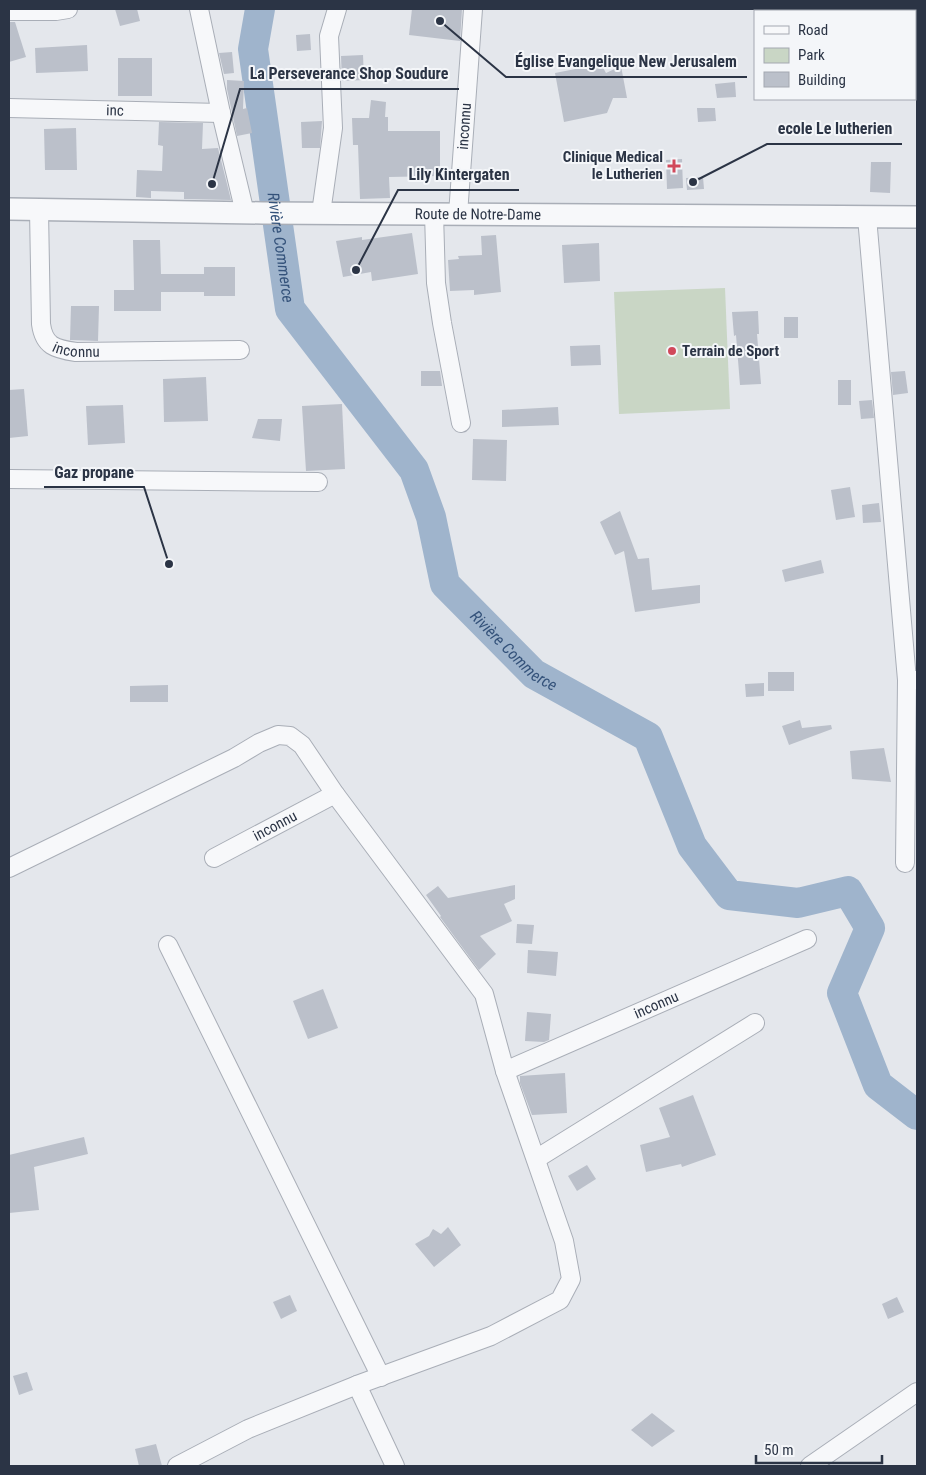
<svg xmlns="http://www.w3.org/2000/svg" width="926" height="1475" font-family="'Roboto Condensed',sans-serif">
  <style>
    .green { fill: #c9d6c5 }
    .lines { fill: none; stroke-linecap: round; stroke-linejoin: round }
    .river { stroke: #9fb4cc; stroke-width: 30 }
    .building { fill: #bbc0ca }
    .minor-casing { stroke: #a9aeb7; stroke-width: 20 }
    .tertiary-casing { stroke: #a9aeb7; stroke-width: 24 }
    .minor { stroke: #f7f8fa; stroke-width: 18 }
    .tertiary { stroke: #f7f8fa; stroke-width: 21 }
    .poi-dot { fill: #d1495b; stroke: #f4f6f9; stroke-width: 2 }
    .labels { text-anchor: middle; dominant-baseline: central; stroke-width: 4; stroke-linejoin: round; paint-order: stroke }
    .street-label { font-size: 15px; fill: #2b3445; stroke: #f4f6f9 }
    .poi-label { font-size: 15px; font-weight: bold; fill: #2b3445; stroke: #f4f6f9; text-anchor: end }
    .water-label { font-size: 16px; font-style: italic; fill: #34527a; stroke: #f4f6f9 }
    .leader { fill: none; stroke: #2b3445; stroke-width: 2 }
    .callout-dot { fill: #2b3445; stroke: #f4f6f9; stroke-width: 2 }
    .callout-label { font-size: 16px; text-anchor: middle; font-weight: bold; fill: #2b3445; stroke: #f4f6f9; stroke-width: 4; stroke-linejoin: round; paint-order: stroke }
  </style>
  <rect width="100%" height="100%" fill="#e4e7ec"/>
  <polygon class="green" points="725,288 730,409 619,414 614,292"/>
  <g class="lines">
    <path class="river" id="s1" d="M260 9 253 49 290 309 414 470 431 517 445 584 534 674 648 737 692 846 729 895 798 903 848 891 870 928 842 993 878 1085 917 1115"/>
  </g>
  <g class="building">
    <polygon points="115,9 137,9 140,21 120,26"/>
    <polygon points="412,9 462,9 460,41 409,35"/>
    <polygon points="9,22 15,22 26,57 9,62"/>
    <polygon points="310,34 311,50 297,51 296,35"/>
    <polygon points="87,45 88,71 36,73 35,48"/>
    <polygon points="232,52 234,73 224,74 219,53"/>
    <polygon points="363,55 364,80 342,81 341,56"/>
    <rect x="118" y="58" width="34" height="38"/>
    <polygon points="601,64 606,73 621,66 627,98 613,98 607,113 564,122 555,73"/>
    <polygon points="227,80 244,81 243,109 247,108 252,133 237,136 227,89"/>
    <polygon points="735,82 736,97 717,98 715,84"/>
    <polygon points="371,100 386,102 385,117 388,117 388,131 440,131 440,176 389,177 390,198 360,199 358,145 353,145 352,118 369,118"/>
    <polygon points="697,108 715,108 716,121 698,122"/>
    <polygon points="322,121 320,148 302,148 301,122"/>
    <polygon points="159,122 203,123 202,149 218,148 231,200 184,199 184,192 151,191 151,198 136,197 137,170 162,171 163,146 158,145"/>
    <polygon points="76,128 77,170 45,170 44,129"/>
    <polygon points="682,159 683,188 667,189 666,160"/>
    <polygon points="871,162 891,162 890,193 870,192"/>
    <polygon points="703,177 704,189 687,190 686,178"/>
    <polygon points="412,233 418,274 372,281 371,272 343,277 336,241 362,237 362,240"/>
    <polygon points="496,235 501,292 474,295 474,290 450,291 448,260 459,259 458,256 482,255 481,236"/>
    <polygon points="133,240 160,240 161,274 204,274 204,267 235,267 235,296 204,296 204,292 161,292 161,311 114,311 114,290 134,290"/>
    <polygon points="599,243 600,281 564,283 562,245"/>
    <polygon points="71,306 99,306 98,341 70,340"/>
    <polygon points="758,311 759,334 757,334 761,384 740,385 736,335 734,336 732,312"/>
    <rect x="784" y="317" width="14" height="21"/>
    <polygon points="600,345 601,365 571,366 570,346"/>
    <polygon points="421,371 440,371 442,386 421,386"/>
    <polygon points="905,371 908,393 893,395 891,372"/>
    <polygon points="206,377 208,421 164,422 163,379"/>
    <rect x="838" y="380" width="13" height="25"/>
    <polygon points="24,389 28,436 9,438 9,390"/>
    <polygon points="872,400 874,418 861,419 859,401"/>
    <polygon points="342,404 345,469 306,471 302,406"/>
    <polygon points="123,405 125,443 88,445 86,406"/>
    <polygon points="558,407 559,425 502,427 502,410"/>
    <polygon points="258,419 282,419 280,441 252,438"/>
    <polygon points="473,439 507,440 506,481 472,480"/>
    <polygon points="850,487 855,517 836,520 831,490"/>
    <polygon points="879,503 881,522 863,523 862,505"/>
    <polygon points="620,511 638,559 649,558 652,590 700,585 700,603 635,612 624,551 615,555 600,522"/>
    <polygon points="821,560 824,573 785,582 782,570"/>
    <rect x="768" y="672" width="26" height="19"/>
    <polygon points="764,683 764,696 746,697 745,684"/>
    <polygon points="168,685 168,702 130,702 130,686"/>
    <polygon points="800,720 802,728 831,725 832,729 789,745 782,726"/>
    <polygon points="884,748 891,782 852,779 850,751"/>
    <polygon points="515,885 515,899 504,904 512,921 480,936 496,954 479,970 440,917 441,916 426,895 438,886 448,898"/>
    <polygon points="517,924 534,925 532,944 516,943"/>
    <polygon points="528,950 558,952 556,976 527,973"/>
    <polygon points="323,989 338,1028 308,1039 293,1001"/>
    <polygon points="527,1012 551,1014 549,1040 544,1042 525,1041"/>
    <polygon points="565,1073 567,1113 532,1115 520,1083 520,1076"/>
    <polygon points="693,1095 716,1155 682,1167 681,1164 646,1172 640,1145 670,1137 659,1108"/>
    <polygon points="84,1137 88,1154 34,1167 39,1210 9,1213 9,1155"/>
    <polygon points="587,1165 596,1179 577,1191 568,1176"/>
    <polygon points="448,1227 461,1245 434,1267 415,1244 429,1236 433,1229 441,1234"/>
    <polygon points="290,1295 297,1311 281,1319 273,1302"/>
    <polygon points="897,1297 904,1312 888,1319 882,1304"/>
    <polygon points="27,1372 33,1390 19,1395 13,1376"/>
    <polygon points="652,1413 675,1431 652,1447 631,1430"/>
    <polygon points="156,1444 162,1466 139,1466 135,1449"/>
  </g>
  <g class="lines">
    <defs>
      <g id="minor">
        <polyline points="199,9 221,113 245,213"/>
        <polyline points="9,11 56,11 68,9"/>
        <path id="s2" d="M9 108 221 113"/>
        <path id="s3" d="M39 210 41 324C44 346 55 349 76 352L240 350"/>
        <polyline points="321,213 333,128 329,36 337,9"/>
        <polyline points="434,213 436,283 442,323 461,423"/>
        <path id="s4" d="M458 214 473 9"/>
        <polyline points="867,217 907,680 917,680"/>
        <polyline points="9,479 318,482"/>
        <path id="s5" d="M214 858 335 794"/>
        <polyline points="905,863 907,680"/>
        <polyline points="9,868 234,758 259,743 278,735 290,736 302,745 335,794 484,994 505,1071 564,1241 571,1279 560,1300 491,1336 357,1385"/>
        <polyline points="168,945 381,1377"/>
        <path id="s6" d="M505 1071 807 939"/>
        <polyline points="536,1159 755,1023"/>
        <polyline points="177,1466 248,1429 357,1385 395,1466"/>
        <polyline points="810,1466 917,1392"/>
      </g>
      <g id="tertiary">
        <path id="s7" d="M9 209 263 213 917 217"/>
      </g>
    </defs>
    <use href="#minor" class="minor-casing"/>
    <use href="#tertiary" class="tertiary-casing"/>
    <use href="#minor" class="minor"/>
    <use href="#tertiary" class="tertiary"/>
  </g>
  <g class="poi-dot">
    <path d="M671.5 158.5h5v5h5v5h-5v5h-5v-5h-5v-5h5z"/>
    <circle cx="672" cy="351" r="5"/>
  </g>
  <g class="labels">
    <g class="street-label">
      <text stroke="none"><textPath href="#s2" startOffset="106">inc</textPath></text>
      <text stroke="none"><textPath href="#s4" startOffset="88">inconnu</textPath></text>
      <text stroke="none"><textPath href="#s7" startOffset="469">Route de Notre-Dame</textPath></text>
      <text stroke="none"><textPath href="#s3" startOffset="164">inconnu</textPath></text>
      <text stroke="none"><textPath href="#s5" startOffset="69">inconnu</textPath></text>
      <text stroke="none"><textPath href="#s6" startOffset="165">inconnu</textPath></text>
    </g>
    <g class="poi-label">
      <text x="663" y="157">Clinique Medical<tspan x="663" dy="17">le Lutherien</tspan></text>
      <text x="682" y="351" text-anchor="start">Terrain de Sport</text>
    </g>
    <g class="water-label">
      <text stroke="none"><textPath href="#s1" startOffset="241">Rivière Commerce</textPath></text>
      <text stroke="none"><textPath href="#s1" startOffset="721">Rivière Commerce</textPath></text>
    </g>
  </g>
  <path class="leader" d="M440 21L506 77H747M212 184L240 89H459M693 182L767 144H902M356 270L398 190H519M169 564L144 487H44"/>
  <g class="callout-dot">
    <circle cx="440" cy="21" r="5"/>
    <circle cx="212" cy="184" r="5"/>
    <circle cx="693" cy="182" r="5"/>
    <circle cx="356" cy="270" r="5"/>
    <circle cx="169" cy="564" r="5"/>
  </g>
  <g class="callout-label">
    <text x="626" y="67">Église Evangelique New Jerusalem</text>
    <text x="349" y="79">La Perseverance Shop Soudure</text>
    <text x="835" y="134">ecole Le lutherien</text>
    <text x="459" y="180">Lily Kintergaten</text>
    <text x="94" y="478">Gaz propane</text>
  </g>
  <rect width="926" height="1475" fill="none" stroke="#2b3445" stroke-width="20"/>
  <rect x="754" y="10" width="162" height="90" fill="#f4f6f9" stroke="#a4a8b1"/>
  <rect x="764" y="26" width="25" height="8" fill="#f7f8fa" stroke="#a4a8b1"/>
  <text x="798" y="35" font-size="15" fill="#2b3445">Road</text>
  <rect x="764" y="48" width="25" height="15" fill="#c9d6c5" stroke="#a4a8b1"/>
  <text x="798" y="60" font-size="15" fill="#2b3445">Park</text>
  <rect x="764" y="72" width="25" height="15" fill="#bbc0ca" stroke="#a4a8b1"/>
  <text x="798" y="85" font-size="15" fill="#2b3445">Building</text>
  <path d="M756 1455v8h126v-8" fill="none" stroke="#2b3445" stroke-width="2.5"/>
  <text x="764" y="1455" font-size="15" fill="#2b3445" stroke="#f4f6f9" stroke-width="4" paint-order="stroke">50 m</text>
</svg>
